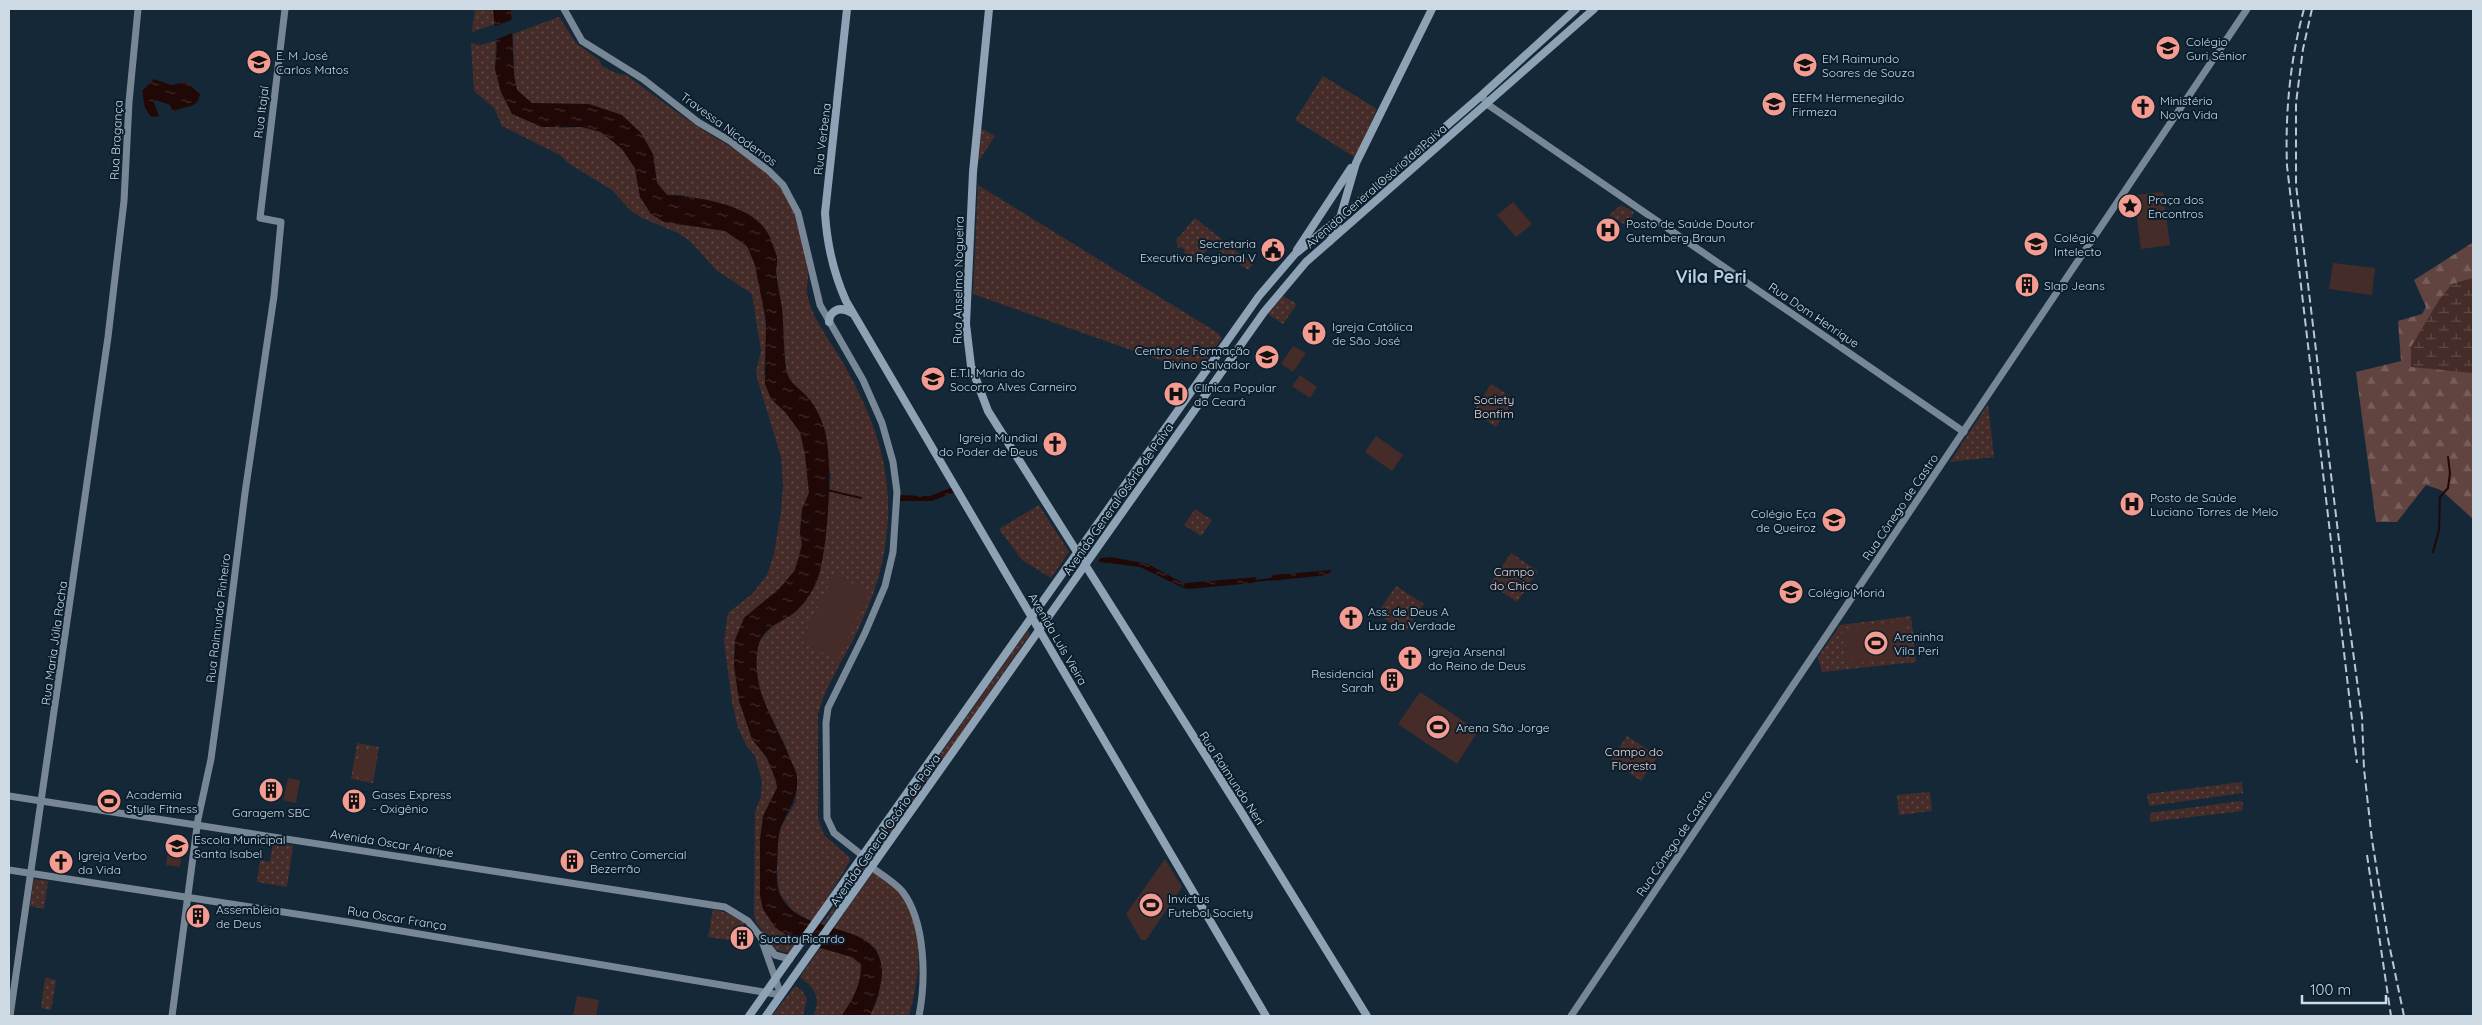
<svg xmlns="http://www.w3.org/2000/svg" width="2482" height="1025" font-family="Quicksand,sans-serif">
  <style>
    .grass { fill: url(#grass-dots) }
    .forest { fill: url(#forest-firs) }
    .wetland { fill: url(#wetland-marsh) }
    .pitch { fill: #452c29 }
    .water { fill: url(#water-ripples) }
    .pier { fill: #152838 }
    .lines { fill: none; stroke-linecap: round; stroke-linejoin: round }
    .stream { stroke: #200807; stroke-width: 2 }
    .secondary { stroke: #778795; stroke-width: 7 }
    .primary { stroke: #8da2b4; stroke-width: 8 }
    .rail { stroke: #bac7d2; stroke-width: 2; stroke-dasharray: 8 4; stroke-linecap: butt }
    .labels { text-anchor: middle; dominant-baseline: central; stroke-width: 4; stroke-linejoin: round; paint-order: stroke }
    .poi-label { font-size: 12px; fill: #cedae4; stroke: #0b1e2d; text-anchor: start }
    .street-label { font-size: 12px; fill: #cedae4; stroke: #0b1e2d }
    .park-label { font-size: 12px; fill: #f8d2cd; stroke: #0b1e2d }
    .district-label { font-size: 18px; font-weight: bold; fill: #b8d0e5; stroke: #0b1e2d }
  </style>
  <defs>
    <pattern id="grass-dots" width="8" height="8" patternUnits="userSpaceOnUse" patternTransform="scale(1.25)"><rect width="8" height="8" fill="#452c29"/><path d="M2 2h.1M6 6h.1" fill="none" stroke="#5f4a48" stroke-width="1.8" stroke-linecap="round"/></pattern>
    <pattern id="forest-firs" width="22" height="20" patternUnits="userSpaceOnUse" patternTransform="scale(1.25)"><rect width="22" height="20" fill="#614340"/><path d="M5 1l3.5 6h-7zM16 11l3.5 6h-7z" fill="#765e5b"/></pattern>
    <pattern id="wetland-marsh" width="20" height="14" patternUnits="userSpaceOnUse" patternTransform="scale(1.25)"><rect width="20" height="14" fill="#452c29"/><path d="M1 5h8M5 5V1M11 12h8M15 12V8" fill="none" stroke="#5f4a48"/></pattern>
    <pattern id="water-ripples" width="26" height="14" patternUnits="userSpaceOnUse" patternTransform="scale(1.25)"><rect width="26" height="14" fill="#200807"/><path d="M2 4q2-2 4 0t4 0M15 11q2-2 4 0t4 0" fill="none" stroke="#3f2b2b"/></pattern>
  </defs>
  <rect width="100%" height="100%" fill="#152838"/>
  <g class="grass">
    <polygon points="475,9 493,9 495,24 472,32"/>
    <path d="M559 17 576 43 599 60 602 66 618 74 626 75C650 92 673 110 697 126 725 145 758 158 779 186 797 209 804 243 808 271 809 279 806 287 807 294 812 318 830 341 842 361 878 424 897 480 884 553 879 581 869 607 857 632 844 659 826 684 818 714V818L824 835 849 857 850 861 813 922 793 911 779 893 777 869 778 841 780 829 796 801 797 777 786 747 760 693 756 665 758 642 777 622 795 612 818 578 823 553 831 475 810 400 792 385 786 372 782 309 776 271 777 257 726 205 682 195H667L657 183 653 154 560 104 532 103 517 90 514 75 513 34Z"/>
    <polygon points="496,41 495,69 501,92 559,128 582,127 601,132 622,149 635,168 640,197 678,225 701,225 725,231 747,246 755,265 763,304 767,336 764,373 771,399 785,412 800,432 805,454 809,493 802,509 800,532 802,545 795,570 780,588 744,618 735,640 734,666 752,739 767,758 776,781 777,788 763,816 760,840 760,895 763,909 775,927 796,942 789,953 776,950 756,922 754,915 755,812 761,796 762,781 755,756 746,745 738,728 732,702 724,641 728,613 752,594 767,575 774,554 781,511 783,485 781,457 758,381 756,372 761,351 752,294 716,270 691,242 678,233 642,218 630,210 612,190 568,163 560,155 502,126 494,108 474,91 471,43 480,45"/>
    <polygon points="1323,76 1377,109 1356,158 1295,120"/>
    <polygon points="980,128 995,136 978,162"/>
    <polygon points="978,185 1218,333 1222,338 1210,355 1193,372 973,294"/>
    <polygon points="1621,205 1634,212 1627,226 1609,215"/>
    <polygon points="1195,218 1253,264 1248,270 1211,245 1196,263 1184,252 1185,250 1181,247 1178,248 1176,240"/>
    <polygon points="1283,296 1297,304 1283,324 1268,314"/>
    <polygon points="1491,384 1514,399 1496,427 1473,412"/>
    <polygon points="1988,404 1994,457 1950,462"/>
    <polygon points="1039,505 1069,552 1051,578 1022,560 999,529"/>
    <polygon points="1195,509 1212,520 1201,536 1184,525"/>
    <polygon points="1511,553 1538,571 1517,602 1490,584"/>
    <polygon points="1396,586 1424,604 1405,632 1377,614"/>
    <polygon points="1911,616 1916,662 1822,672 1818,657 1840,625"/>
    <polygon points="1028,630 1030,634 927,783 922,780"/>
    <polygon points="1627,736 1658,756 1641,781 1611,760"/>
    <polygon points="357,743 379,747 373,783 351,779"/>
    <polygon points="2242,782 2243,793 2149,806 2147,794"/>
    <polygon points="920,784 925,787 824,925 822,924"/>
    <polygon points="1930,792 1932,811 1899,815 1897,795"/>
    <polygon points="2241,801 2243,803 2242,811 2150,822 2150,813"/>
    <polygon points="273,841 293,846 287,887 257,882 260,860 270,862"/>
    <path d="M874 871C887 881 902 891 909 906 925 939 918 983 909 1016H870L879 995 877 949 857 936 833 929Z"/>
    <polygon points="34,879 48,881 44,909 30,906"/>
    <polygon points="713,909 736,916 746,922 730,937 729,940 708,937"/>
    <path d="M820 948 852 957 861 964C862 983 852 1002 841 1016H813C822 999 815 988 800 977Z"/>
    <polygon points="45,978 56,980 51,1010 41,1008"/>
    <polygon points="795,986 802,990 807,999 803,1016 772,1016"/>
  </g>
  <polygon class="forest" points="2472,243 2473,519 2441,490 2426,485 2397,522 2376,522 2356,372 2401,361 2398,321 2422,314 2426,307 2414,280"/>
  <polygon class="wetland" points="2473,278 2473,373 2411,367 2411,347 2439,300 2452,284"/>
  <g class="pitch">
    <polygon points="2163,192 2170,245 2141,249 2134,195"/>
    <polygon points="1513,202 1532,224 1516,237 1497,215"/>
    <polygon points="2333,263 2375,268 2372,295 2329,289"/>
    <polygon points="1293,346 1306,353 1293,372 1281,364"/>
    <polygon points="1300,375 1317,387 1310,398 1292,386"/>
    <polygon points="1492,390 1509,401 1494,422 1478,411"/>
    <polygon points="1376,436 1403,455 1392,471 1365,452"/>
    <polygon points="1512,560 1531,572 1516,594 1497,582"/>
    <polygon points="835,574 870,593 837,660 801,641"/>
    <polygon points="1906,621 1910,657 1846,664 1842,629"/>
    <polygon points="1420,692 1478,731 1457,764 1398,724"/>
    <polygon points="1628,741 1653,757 1641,776 1616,759"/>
    <polygon points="360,748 377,751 372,779 355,776"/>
    <polygon points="288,778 300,780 296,803 283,800"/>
    <polygon points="169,844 183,846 180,867 166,865"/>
    <polygon points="1165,859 1182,887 1146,940 1141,940 1126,914"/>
    <polygon points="577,996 599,1000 596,1016 573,1016"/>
  </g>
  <g class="water">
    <path d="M493 9H511L514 75 517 90 532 103 589 104 622 115 641 133 653 154 657 183 667 195C695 196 748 204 765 229 770 235 775 250 777 257 778 262 776 268 776 272 777 284 780 296 782 308 784 328 783 349 786 369 789 385 801 388 810 400 815 406 819 415 822 422 835 449 828 549 818 578 814 589 805 604 795 612 777 627 760 625 757 654 753 694 777 724 790 759 793 765 797 772 797 778 799 799 786 812 780 830 777 841 778 854 777 866 767 963 926 890 870 1016H841C852 1002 862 983 861 964L852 957 793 940 775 927 763 909 760 895V840L763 816 777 788 776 781 767 758 752 739 739 701 734 666 735 640 744 618 780 588 795 570 802 545 800 532 802 509 809 493 805 454 800 432 785 412 771 399 765 384 766 321 755 265 747 246 725 231 664 222 651 214 640 197 635 168 622 149 601 132 582 127H542L512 114 501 92 495 69 497 47Z"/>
    <path d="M154 79 171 85 186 82 200 94C197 111 183 104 173 113L170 105 156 100 154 103 159 116 151 117 145 108 142 91Z"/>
    <polygon points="953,487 955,492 932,501 899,501 899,495 930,496"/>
    <polygon points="1111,557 1148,564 1183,583 1181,587 1140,567 1099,562 1100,558"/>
    <polygon points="1332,570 1328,575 1269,581 1273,575"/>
    <polygon points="1257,577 1253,583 1189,589 1182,588 1185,583"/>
  </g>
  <polygon class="pier" points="514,19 515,32 493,41 493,27"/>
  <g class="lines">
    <g class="stream">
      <polyline points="827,490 861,498"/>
      <polyline points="2433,552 2439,530 2440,497 2448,488 2450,473 2448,457"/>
      <polyline points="1254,581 1272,579"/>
    </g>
    <g class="secondary">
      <polyline points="564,9 582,41 643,79 698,122 730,141 769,171 783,185 798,213 820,305 863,380 882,423 893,462 897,492 893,552 885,586 865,633 828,708 826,723 827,818 834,833 863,856"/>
      <polyline points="1482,95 1487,104 1964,432"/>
      <polyline points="9,796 725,907 748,921 775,955 790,959"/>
      <path d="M871 867C881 874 894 882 902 891 926 922 926 980 919 1016"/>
      <polyline points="9,870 348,922 781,995 760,935"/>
      <polyline points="10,1016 108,337 124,201 129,102 138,9"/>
      <polyline points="172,1016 198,819 211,759 220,693 245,493 274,296 281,222 260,218 285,9"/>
      <polyline points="1571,1016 2247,9"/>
    </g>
    <g class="primary">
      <path d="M847 9 825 213C827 245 833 272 846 301L1266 1016"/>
      <polyline points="989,9 973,172 966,324 971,366 988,411 1240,810 1367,1016"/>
      <polyline points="1330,241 1340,218 1356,163 1432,9"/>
      <polyline points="1297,250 1351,168"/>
      <path d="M829 322 830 316C836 307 844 308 852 313"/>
      <polyline points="749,1016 1259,296 1295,254 1353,207 1482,95 1576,9"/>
      <polyline points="766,1016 1264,312 1306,262 1594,9"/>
    </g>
    <g class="rail">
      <path d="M2304 9C2290 60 2285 113 2287 166L2357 763"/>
      <polyline points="2312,9 2303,49 2296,103 2296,185 2348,615 2362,717 2364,769 2372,840 2388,939 2404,1016"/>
      <polyline points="2367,855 2391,1016"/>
    </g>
  </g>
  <defs>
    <symbol id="school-disc" viewBox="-11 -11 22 22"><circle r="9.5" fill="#f59c92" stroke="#0b1e2d"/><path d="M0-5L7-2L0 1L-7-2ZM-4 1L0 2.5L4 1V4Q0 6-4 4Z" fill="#111"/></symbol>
    <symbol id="church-disc" viewBox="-11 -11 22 22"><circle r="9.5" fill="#f59c92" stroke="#0b1e2d"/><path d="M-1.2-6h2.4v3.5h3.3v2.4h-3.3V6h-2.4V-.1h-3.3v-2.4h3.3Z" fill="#111"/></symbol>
    <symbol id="sight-disc" viewBox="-11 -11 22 22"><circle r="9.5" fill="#f59c92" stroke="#0b1e2d"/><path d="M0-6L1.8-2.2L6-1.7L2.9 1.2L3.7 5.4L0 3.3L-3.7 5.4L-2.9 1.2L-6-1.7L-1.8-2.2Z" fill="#111"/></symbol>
    <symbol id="hospital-disc" viewBox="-11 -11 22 22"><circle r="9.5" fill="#f59c92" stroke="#0b1e2d"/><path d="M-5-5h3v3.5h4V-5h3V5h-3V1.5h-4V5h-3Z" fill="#111"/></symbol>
    <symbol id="civic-disc" viewBox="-11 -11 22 22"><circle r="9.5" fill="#f59c92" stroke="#0b1e2d"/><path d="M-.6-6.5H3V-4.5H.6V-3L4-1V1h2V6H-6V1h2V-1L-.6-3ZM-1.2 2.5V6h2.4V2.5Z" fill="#111"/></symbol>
    <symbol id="building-disc" viewBox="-11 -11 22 22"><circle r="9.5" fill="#f59c92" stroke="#0b1e2d"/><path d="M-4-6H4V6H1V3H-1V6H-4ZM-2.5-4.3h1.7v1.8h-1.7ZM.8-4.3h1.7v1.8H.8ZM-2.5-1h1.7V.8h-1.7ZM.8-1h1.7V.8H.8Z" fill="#111"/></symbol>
    <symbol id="stadium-disc" viewBox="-11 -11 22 22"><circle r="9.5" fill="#f59c92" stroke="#0b1e2d"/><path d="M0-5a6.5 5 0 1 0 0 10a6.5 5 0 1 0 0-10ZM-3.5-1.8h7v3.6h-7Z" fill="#111"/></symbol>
  </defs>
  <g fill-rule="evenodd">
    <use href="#school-disc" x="2154" y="34" width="28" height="28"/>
    <use href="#school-disc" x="245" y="48" width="28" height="28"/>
    <use href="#school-disc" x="1791" y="51" width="28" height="28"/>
    <use href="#school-disc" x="1760" y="90" width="28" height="28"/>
    <use href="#church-disc" x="2129" y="93" width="28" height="28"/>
    <use href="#sight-disc" x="2116" y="192" width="28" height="28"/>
    <use href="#hospital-disc" x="1594" y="216" width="28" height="28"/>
    <use href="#school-disc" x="2022" y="230" width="28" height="28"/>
    <use href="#civic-disc" x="1259" y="236" width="28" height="28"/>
    <use href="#building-disc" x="2013" y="271" width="28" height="28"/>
    <use href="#church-disc" x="1300" y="319" width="28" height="28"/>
    <use href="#school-disc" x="1253" y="343" width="28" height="28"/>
    <use href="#school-disc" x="919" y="365" width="28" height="28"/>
    <use href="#hospital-disc" x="1162" y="380" width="28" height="28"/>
    <use href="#church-disc" x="1041" y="430" width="28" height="28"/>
    <use href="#hospital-disc" x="2118" y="490" width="28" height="28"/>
    <use href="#school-disc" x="1820" y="506" width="28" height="28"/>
    <use href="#school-disc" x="1777" y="578" width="28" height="28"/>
    <use href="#church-disc" x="1337" y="604" width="28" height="28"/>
    <use href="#stadium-disc" x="1862" y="629" width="28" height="28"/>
    <use href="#church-disc" x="1396" y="644" width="28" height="28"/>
    <use href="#building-disc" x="1378" y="666" width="28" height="28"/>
    <use href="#stadium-disc" x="1424" y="713" width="28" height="28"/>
    <use href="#building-disc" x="257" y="776" width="28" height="28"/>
    <use href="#stadium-disc" x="95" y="787" width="28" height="28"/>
    <use href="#building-disc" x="340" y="787" width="28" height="28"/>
    <use href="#school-disc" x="163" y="832" width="28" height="28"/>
    <use href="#building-disc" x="558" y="847" width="28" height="28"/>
    <use href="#church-disc" x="47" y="848" width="28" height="28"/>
    <use href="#stadium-disc" x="1137" y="891" width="28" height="28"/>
    <use href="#building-disc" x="184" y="902" width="28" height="28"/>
    <use href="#building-disc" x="728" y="924" width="28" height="28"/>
  </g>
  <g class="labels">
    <g class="poi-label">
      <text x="2186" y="41">Colégio<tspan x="2186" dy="14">Guri Sênior</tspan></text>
      <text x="276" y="55">E. M José<tspan x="276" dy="14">Carlos Matos</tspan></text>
      <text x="1822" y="58">EM Raimundo<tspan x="1822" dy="14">Soares de Souza</tspan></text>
      <text x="1792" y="97">EEFM Hermenegildo<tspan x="1792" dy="14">Firmeza</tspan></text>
      <text x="2160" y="100">Ministério<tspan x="2160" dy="14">Nova Vida</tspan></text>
      <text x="2148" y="199">Praça dos<tspan x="2148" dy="14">Encontros</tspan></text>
      <text x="1626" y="223">Posto de Saúde Doutor<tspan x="1626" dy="14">Gutemberg Braun</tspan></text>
      <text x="2054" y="237">Colégio<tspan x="2054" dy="14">Intelecto</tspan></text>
      <text x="1256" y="243" text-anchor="end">Secretaria<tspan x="1256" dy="14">Executiva Regional V</tspan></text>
      <text x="2044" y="285">Slap Jeans</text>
      <text x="1332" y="326">Igreja Católica<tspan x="1332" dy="14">de São José</tspan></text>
      <text x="1250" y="350" text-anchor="end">Centro de Formação<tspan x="1250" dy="14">Divino Salvador</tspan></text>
      <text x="950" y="372">E.T.I. Maria do<tspan x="950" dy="14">Socorro Alves Carneiro</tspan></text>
      <text x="1194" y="387">Clínica Popular<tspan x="1194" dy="14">do Ceará</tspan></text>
      <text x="1038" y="437" text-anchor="end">Igreja Mundial<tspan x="1038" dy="14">do Poder de Deus</tspan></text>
      <text x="2150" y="497">Posto de Saúde<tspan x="2150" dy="14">Luciano Torres de Melo</tspan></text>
      <text x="1816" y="513" text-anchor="end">Colégio Eça<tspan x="1816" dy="14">de Queiroz</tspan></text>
      <text x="1808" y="592">Colégio Moriá</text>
      <text x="1368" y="611">Ass. de Deus A<tspan x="1368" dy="14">Luz da Verdade</tspan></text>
      <text x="1894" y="636">Areninha<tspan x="1894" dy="14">Vila Peri</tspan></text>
      <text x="1428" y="651">Igreja Arsenal<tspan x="1428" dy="14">do Reino de Deus</tspan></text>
      <text x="1374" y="673" text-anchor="end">Residencial<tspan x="1374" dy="14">Sarah</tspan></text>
      <text x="1456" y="727">Arena São Jorge</text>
      <text x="126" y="794">Academia<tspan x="126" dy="14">Stylle Fitness</tspan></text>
      <text x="372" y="794">Gases Express<tspan x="372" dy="14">- Oxigênio</tspan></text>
      <text x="271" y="812" text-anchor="middle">Garagem SBC</text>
      <text x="194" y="839">Escola Municipal<tspan x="194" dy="14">Santa Isabel</tspan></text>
      <text x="590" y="854">Centro Comercial<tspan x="590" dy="14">Bezerrão</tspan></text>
      <text x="78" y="855">Igreja Verbo<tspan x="78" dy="14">da Vida</tspan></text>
      <text x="1168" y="898">Invictus<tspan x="1168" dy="14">Futebol Society</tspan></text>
      <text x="216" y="909">Assembleia<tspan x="216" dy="14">de Deus</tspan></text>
      <text x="760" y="938">Sucata Ricardo</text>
    </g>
    <g class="street-label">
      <text transform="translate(261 112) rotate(-83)">Rua Itajaí</text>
      <text transform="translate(729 129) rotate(36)">Travessa Nicodemos</text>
      <text transform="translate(822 139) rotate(-83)">Rua Verbena</text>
      <text transform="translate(116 140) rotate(-87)">Rua Bragança</text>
      <text transform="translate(1376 186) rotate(-41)">Avenida General Osório de Paiva</text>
      <text transform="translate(958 280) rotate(-89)">Rua Anselmo Nogueira</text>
      <text transform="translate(1814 315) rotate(34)">Rua Dom Henrique</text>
      <text transform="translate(1118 499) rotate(-55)">Avenida General Osório de Paiva</text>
      <text transform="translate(1900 507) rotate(-56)">Rua Cônego de Castro</text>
      <text transform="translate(218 618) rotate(-83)">Rua Raimundo Pinheiro</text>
      <text transform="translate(1058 639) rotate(60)">Avenida Luís Vieira</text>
      <text transform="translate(54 643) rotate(-82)">Rua Maria Júlia Rocha</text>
      <text transform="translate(1232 778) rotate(57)">Rua Raimundo Neri</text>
      <text transform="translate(885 830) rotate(-55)">Avenida General Osório de Paiva</text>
      <text transform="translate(392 843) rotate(9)">Avenida Oscar Araripe</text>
      <text transform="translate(1674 843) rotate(-56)">Rua Cônego de Castro</text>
      <text transform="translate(397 918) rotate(9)">Rua Oscar França</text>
    </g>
    <g class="park-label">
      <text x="1494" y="399">Society<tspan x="1494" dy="14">Bonfim</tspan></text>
      <text x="1514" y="571">Campo<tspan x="1514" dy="14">do Chico</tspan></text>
      <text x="1634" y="751">Campo do<tspan x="1634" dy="14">Floresta</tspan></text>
    </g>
    <g class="district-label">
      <text x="1711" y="276">Vila Peri</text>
    </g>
  </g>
  <rect width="2482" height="1025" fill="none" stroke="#cedae4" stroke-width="20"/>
  <path d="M2302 995v8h84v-8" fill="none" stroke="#cedae4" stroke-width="2.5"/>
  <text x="2310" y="995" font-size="15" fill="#cedae4" stroke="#0b1e2d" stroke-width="4" paint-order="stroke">100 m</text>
</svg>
